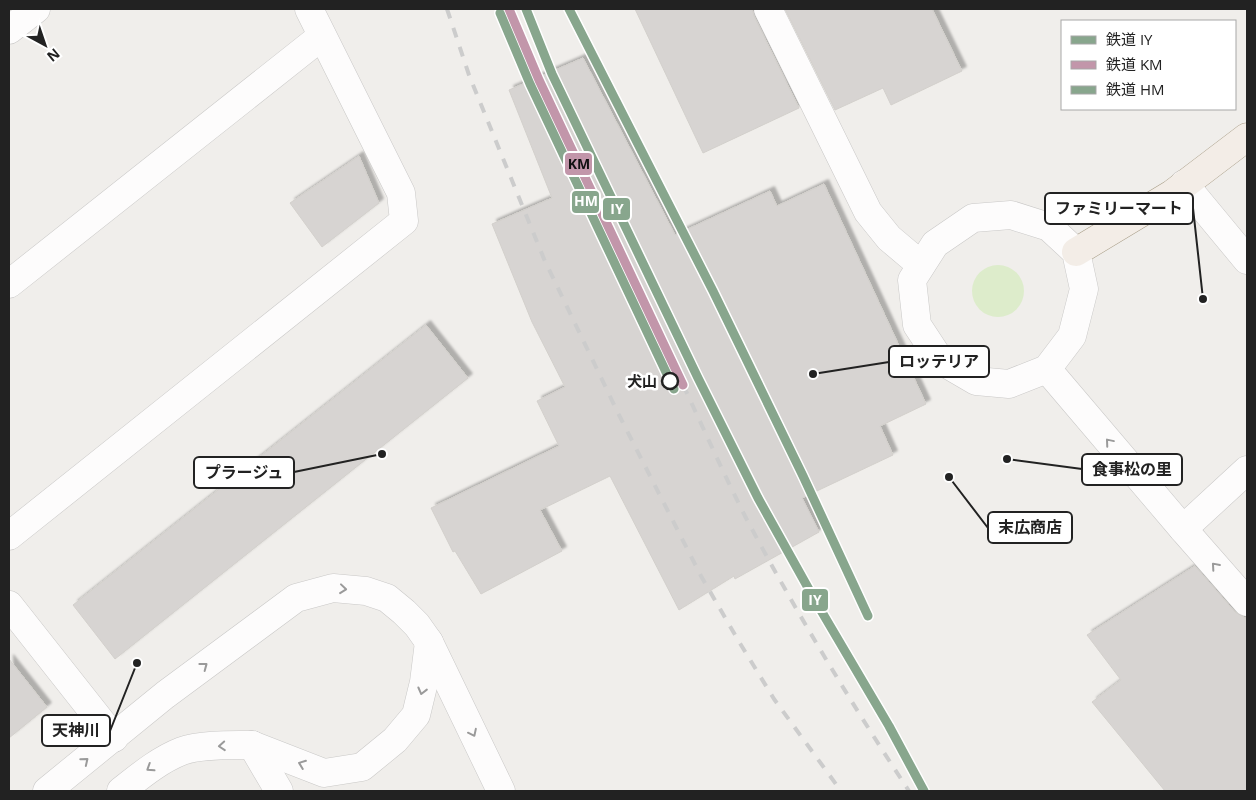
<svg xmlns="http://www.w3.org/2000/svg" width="1256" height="800" font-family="'Open Sans','Noto Sans JP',sans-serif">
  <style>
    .grass { fill: #ddeccb }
    .building { fill: #d7d4d2; stroke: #d3d0cc; filter: url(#shadow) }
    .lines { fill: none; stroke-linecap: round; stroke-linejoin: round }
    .minor-casing { stroke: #c9c8c7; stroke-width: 29 }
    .major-casing { stroke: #a79c86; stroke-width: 29 }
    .minor { stroke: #fdfcfc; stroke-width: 28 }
    .major { stroke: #f3ede7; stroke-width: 28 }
    .rail { stroke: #ccc; stroke-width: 4; stroke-dasharray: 10 10; stroke-linecap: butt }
    .rail-1-casing { stroke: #fff; stroke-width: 12 }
    .rail-2-casing { stroke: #fff; stroke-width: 12 }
    .rail-3-casing { stroke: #fff; stroke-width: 12 }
    .rail-1 { stroke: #88a68d; stroke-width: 9 }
    .rail-2 { stroke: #c296aa; stroke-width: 9 }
    .rail-3 { stroke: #88a68d; stroke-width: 9 }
    .oneway { stroke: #9a9a9a }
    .stop-dot { fill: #fff; stroke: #222; stroke-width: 2.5 }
    .labels { text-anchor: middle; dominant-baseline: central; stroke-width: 5; stroke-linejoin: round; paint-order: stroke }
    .stop-label { font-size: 15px; font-weight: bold; fill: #222; stroke: #fff; text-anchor: end }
    .leader { fill: none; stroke: #222; stroke-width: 2 }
    .callout-dot { fill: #222; stroke: #fff; stroke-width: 2 }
    .callout { fill: #fff; stroke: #222; stroke-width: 2 }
    .callout-label { font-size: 16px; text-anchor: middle; font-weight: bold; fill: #222 }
    .line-badge { stroke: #fff; stroke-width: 2 }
    .badge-label { font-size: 14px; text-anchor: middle; font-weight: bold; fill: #fff }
    .pale-badge-label { font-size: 14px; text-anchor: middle; font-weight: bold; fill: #111 }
  </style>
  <defs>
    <filter id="shadow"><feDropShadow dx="4.5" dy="-4.5" stdDeviation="1" flood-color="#0004"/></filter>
  </defs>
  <rect width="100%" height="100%" fill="#f0eeeb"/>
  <circle class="grass" cx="998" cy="291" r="26"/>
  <g class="building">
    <polygon points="635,9 752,9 754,16 799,108 703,153"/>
    <polygon points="785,9 932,9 962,71 891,105 883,88 835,110"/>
    <polygon points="583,58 675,235 770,191 777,206 824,184 926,404 880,426 893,455 802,498 819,532 735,579 734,576 679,610 610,476 540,510 562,551 481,594 455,551 453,552 431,508 559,446 537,401 565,387 532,322 492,224 552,198 509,90"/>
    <polygon points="359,156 379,203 322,247 290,203"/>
    <polygon points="426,325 468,378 115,659 73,605"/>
    <polygon points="1195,566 1235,612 1247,619 1247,791 1165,791 1092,702 1121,680 1087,635"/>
    <polygon points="9,659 47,707 9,738"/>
  </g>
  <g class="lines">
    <defs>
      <g id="minor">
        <polyline points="768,9 868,212 889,238 921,265"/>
        <polyline points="9,30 36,9"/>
        <polyline points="1184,184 1247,260"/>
        <polygon points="1011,215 1049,227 1076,252 1084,289 1072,336 1047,369 1009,384 976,381 940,360 917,325 912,280 935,244 973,218"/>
        <polyline points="9,284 322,36"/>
        <polyline points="1047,369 1183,529 1247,602"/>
        <polyline points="1183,529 1247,470"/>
        <polyline points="9,536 404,221 401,193 309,9"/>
        <polyline points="9,605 114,738"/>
        <polyline points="252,745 324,773 362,767 395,740 416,715 424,682 429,642"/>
        <polyline points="47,791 165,695 296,598 333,588 366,591 387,598 404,612 417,625 429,642 501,791"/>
        <path d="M121 791C140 776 159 760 182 751 201 744 232 745 252 745L279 791"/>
      </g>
      <polyline id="major" points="1076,252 1172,194 1247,137"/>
    </defs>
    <use href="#minor" class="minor-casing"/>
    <use href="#major" class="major-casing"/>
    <use href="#minor" class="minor"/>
    <use href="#major" class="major"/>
    <g class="rail">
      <polyline points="447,9 469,75 544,259 619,415 701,576 738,640 774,699 841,791"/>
      <path d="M683 385C704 429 724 475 746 518 796 612 851 703 909 791"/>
    </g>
    <defs>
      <g id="rail-1">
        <polyline points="526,9 552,74 698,378 758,498 816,602 889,726 924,791"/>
        <polyline points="569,9 713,291 803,476 868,616"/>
      </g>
      <polyline id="rail-2" points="509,9 539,80 683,385"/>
      <polyline id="rail-3" points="500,13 530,84 674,389"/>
    </defs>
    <use href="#rail-1" class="rail-1-casing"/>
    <use href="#rail-2" class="rail-2-casing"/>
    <use href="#rail-3" class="rail-3-casing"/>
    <use href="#rail-1" class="rail-1"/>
    <use href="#rail-2" class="rail-2"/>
    <use href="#rail-3" class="rail-3"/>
  </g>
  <defs><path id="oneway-chevron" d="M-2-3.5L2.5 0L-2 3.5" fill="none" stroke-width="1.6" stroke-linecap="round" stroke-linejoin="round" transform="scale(1.25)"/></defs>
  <g class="oneway">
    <use href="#oneway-chevron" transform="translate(1109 442) rotate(-130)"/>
    <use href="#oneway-chevron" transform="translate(1215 566) rotate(-131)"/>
    <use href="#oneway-chevron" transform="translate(343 589) rotate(6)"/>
    <use href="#oneway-chevron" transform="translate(204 666) rotate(-37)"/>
    <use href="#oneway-chevron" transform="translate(422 691) rotate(104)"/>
    <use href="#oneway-chevron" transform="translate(473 733) rotate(64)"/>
    <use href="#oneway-chevron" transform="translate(222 746) rotate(176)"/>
    <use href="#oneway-chevron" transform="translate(85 761) rotate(-39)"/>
    <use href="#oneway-chevron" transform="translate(302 764) rotate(-159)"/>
    <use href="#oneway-chevron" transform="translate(150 768) rotate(147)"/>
  </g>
  <circle class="stop-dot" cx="670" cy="381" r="8"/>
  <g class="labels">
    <g class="stop-label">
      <text x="657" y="381">犬山</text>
    </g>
  </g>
  <path class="leader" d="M1203 299L1193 208M813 374L889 362M1007 459L1082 469M382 454L294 472M949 477L988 528M137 663L110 731"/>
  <g class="callout-dot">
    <circle cx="1203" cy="299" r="5"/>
    <circle cx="813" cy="374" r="5"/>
    <circle cx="1007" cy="459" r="5"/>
    <circle cx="382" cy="454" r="5"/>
    <circle cx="949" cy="477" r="5"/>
    <circle cx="137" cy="663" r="5"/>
  </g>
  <g class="callout">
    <rect x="1045" y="193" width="148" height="31" rx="5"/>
    <rect x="889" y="346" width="100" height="31" rx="5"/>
    <rect x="1082" y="454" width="100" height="31" rx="5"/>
    <rect x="194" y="457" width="100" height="31" rx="5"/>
    <rect x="988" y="512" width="84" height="31" rx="5"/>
    <rect x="42" y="715" width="68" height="31" rx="5"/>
  </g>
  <g class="callout-label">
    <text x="1119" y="214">ファミリーマート</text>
    <text x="939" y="367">ロッテリア</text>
    <text x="1132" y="475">食事松の里</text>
    <text x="244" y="478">プラージュ</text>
    <text x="1030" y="533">末広商店</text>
    <text x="76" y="736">天神川</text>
  </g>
  <g class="line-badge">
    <rect x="564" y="152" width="29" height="24" rx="5" fill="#c296aa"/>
    <rect x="571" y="190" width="29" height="24" rx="5" fill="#88a68d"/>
    <rect x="602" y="197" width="29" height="24" rx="5" fill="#88a68d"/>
    <rect x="801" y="588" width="28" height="24" rx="5" fill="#88a68d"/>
  </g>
  <g class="badge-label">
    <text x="586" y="206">HM</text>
    <text x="617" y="214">IY</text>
    <text x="815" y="605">IY</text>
  </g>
  <g class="pale-badge-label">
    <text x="579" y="169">KM</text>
  </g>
  <rect width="1256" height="800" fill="none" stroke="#222222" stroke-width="20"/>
  <rect x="1061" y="20" width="175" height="90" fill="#ffffff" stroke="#a7a7a7"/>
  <rect x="1071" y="36" width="25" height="8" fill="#88a68d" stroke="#a7a7a7"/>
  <text x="1106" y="45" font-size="15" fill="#222222">鉄道 IY</text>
  <rect x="1071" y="61" width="25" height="8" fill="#c296aa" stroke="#a7a7a7"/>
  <text x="1106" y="70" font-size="15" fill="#222222">鉄道 KM</text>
  <rect x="1071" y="86" width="25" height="8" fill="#88a68d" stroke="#a7a7a7"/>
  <text x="1106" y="95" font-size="15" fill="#222222">鉄道 HM</text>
  <g transform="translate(45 45) rotate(140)" stroke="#ffffff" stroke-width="4" paint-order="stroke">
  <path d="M0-4L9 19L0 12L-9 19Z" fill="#222222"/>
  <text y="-8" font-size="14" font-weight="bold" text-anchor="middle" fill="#222222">N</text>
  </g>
</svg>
